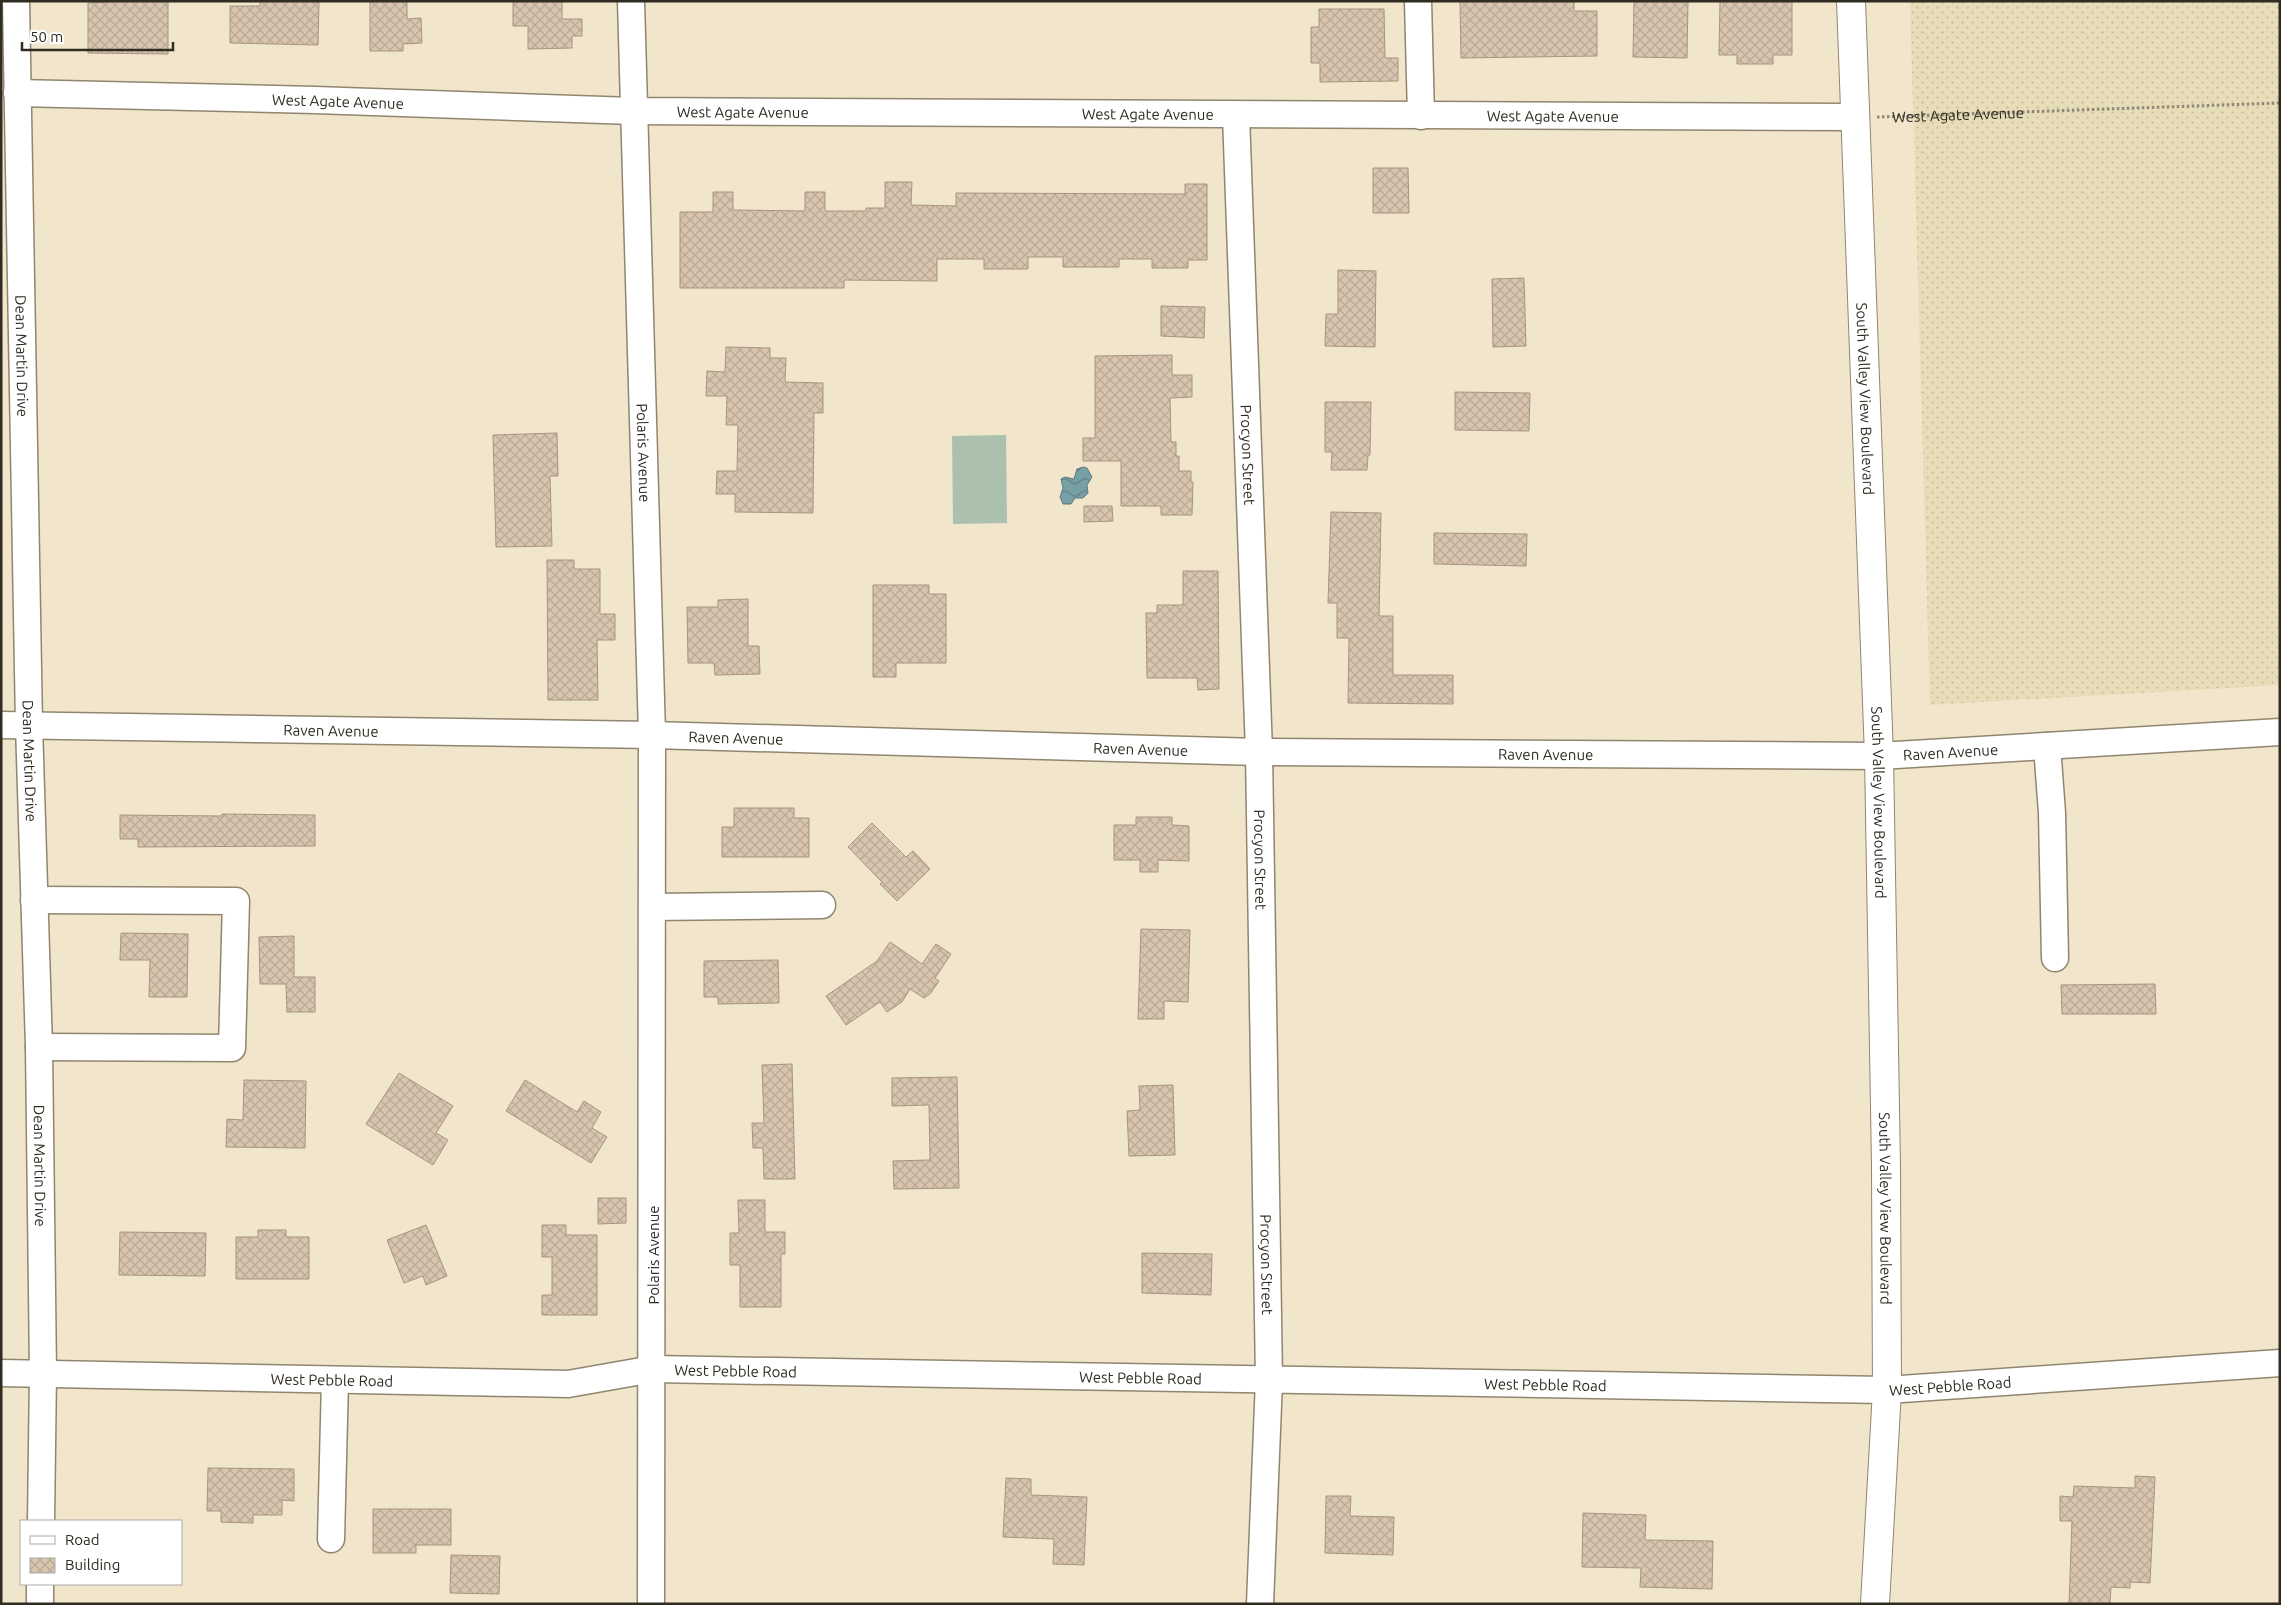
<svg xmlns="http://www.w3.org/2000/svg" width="2281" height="1605" font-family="Ubuntu,sans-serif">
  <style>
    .grass { fill: #abc1ad }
    .sand { fill: url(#sand-dots) }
    .water { fill: url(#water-waves); stroke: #617c7e }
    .building { fill: url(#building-cross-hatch); stroke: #a69480 }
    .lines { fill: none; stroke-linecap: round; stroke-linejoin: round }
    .minor-casing { stroke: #90866f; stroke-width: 29 }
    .major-casing { stroke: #90866f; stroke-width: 30 }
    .path { stroke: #908877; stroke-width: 3; stroke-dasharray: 2.5 2.5; stroke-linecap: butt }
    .minor { stroke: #fff; stroke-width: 26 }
    .major { stroke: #fff; stroke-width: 28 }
    .labels { text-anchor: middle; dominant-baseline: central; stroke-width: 5; stroke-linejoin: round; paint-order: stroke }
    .street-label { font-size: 15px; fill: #302c22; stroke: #fff }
  </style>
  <defs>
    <pattern id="sand-dots" width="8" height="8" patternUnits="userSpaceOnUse" patternTransform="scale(1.25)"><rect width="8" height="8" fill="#e7ddb8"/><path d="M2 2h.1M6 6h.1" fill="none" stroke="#c6be9e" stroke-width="1.8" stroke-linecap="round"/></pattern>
    <pattern id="water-waves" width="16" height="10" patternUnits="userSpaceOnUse" patternTransform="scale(1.25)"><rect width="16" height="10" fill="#769fa6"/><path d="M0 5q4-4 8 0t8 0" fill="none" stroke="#618287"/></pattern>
    <pattern id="building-cross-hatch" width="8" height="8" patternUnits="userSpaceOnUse" patternTransform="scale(1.25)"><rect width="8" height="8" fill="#d8c5b0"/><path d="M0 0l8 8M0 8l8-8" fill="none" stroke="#baa997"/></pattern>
  </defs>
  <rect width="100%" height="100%" fill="#f1e5cc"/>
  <polygon class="grass" points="1006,435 1007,523 953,524 952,436"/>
  <polygon class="sand" points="1910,1 2280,1 2280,685 1930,705"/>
  <polygon class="water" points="1083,467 1087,468 1092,477 1087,485 1088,493 1083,498 1075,498 1071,504 1063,504 1060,497 1063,488 1061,479 1065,477 1074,479 1077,469"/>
  <g class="building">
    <polygon points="120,1 168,1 168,54 88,53 88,3"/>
    <polygon points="260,1 319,1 318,45 230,43 230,6 260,6"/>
    <polygon points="370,1 407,1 407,19 421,18 422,43 403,44 403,51 370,51"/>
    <polygon points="513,1 562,1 562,19 582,19 582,36 572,36 572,48 528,49 528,26 513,26"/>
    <polygon points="1460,1 1574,1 1574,11 1597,11 1597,56 1461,58"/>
    <polygon points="1634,1 1688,1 1687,58 1633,57"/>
    <polygon points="1720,1 1792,1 1792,55 1773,55 1773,64 1737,64 1737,55 1719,55"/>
    <polygon points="1319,9 1384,9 1385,58 1398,58 1398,81 1320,82 1320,63 1311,63 1311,27 1319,27"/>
    <polygon points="1373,168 1408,168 1409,213 1373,213"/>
    <polygon points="885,182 912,182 911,205 956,206 956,193 1185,194 1185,184 1207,184 1207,260 1188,260 1188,268 1152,268 1152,259 1119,259 1119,267 1063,267 1063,257 1028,257 1028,269 984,269 984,259 937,259 937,281 844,280 844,288 680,288 680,212 713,212 713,192 733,192 733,210 805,211 805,192 825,192 825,211 866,211 866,208 885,208"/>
    <polygon points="1338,270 1376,271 1375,347 1325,346 1326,314 1338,314"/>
    <polygon points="1524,278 1526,346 1493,347 1492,279"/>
    <polygon points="1161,306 1205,307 1204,338 1161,336"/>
    <polygon points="726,347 770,348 770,358 786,358 785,382 823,383 823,413 814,413 813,513 735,512 735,494 716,494 717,471 737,471 738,425 726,425 727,396 706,396 707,371 725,372"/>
    <polygon points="1172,355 1172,375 1192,375 1192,397 1170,398 1171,442 1176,442 1176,456 1179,456 1179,471 1191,471 1191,482 1193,482 1192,515 1161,515 1161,506 1121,506 1121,461 1083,461 1083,438 1095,438 1095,356"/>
    <polygon points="1455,392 1530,393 1529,431 1455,430"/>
    <polygon points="1325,402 1371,402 1370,455 1368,455 1367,470 1331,470 1332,452 1325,452"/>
    <polygon points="557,433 558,476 550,476 552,546 496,547 493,435"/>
    <polygon points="1084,506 1112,506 1113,521 1084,522"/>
    <polygon points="1331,512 1381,513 1379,616 1393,616 1393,675 1453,675 1453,704 1348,703 1349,638 1337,638 1337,603 1328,603"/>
    <polygon points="1434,533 1527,534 1526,566 1434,564"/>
    <polygon points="547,560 574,560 574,569 600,569 600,614 615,614 615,640 597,640 598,700 548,700"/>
    <polygon points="1183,571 1218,571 1219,689 1198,690 1197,678 1147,678 1146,613 1157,613 1157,605 1183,605"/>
    <polygon points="873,585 929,585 929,594 946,594 946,663 896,663 896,677 873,677"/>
    <polygon points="748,599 748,646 759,646 760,674 715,675 714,663 688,663 687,607 718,607 718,600"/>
    <polygon points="734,808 794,808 794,818 809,818 809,857 722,857 722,827 734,827"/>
    <polygon points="222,814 315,815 315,846 138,847 138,839 120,839 120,815 222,816"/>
    <polygon points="1136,817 1172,817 1172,825 1189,826 1189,861 1158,860 1158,872 1140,872 1140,860 1114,860 1114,825 1136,825"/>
    <polygon points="872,823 906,857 913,851 930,869 897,901 880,884 882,882 848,847"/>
    <polygon points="1141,929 1190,930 1188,1002 1164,1001 1164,1019 1138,1019"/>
    <polygon points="121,933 188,934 187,997 149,997 150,960 120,960"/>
    <polygon points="294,936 294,977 315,977 315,1012 287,1012 286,984 260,984 259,937"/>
    <polygon points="890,942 922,964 936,944 951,954 935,978 939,981 930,994 924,998 910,989 902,1002 887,1012 880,1002 846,1025 826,996 877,961"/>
    <polygon points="778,960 779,1003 718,1004 718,997 704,997 704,961"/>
    <polygon points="2155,984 2156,1014 2062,1014 2061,985"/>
    <polygon points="792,1064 795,1179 764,1179 763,1148 753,1148 752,1123 764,1123 762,1065"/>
    <polygon points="399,1073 453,1106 436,1133 448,1140 433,1165 366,1124"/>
    <polygon points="957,1077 959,1188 894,1189 893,1161 930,1160 929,1105 892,1106 892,1078"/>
    <polygon points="244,1080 306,1081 305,1148 226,1147 227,1119 243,1120"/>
    <polygon points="525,1080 577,1112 584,1101 601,1112 592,1128 607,1137 591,1163 506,1111"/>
    <polygon points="1173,1085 1175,1155 1129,1156 1127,1111 1140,1110 1139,1086"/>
    <polygon points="598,1198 626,1198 626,1223 598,1224"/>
    <polygon points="738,1200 765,1200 765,1232 785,1232 785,1254 781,1254 781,1307 740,1307 740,1265 730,1265 730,1233 739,1233"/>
    <polygon points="426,1225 447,1276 426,1285 423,1276 404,1283 387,1240"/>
    <polygon points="542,1225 566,1225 566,1235 597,1235 597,1315 542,1315 542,1295 552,1295 552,1257 542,1257"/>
    <polygon points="258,1230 286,1230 286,1237 309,1237 309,1279 236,1279 236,1237 258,1237"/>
    <polygon points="120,1232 206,1233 205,1276 119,1275"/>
    <polygon points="1142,1253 1212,1254 1211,1295 1142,1293"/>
    <polygon points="208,1468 294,1469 294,1501 282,1500 282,1515 253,1515 253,1523 221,1522 221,1511 207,1511"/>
    <polygon points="2135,1476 2155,1477 2150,1583 2130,1582 2130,1588 2111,1587 2110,1604 2069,1604 2072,1521 2060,1521 2060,1496 2073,1497 2074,1486 2135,1488"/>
    <polygon points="1006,1478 1031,1479 1031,1495 1087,1497 1084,1565 1053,1564 1054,1539 1003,1537"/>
    <polygon points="1326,1496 1351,1496 1350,1516 1394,1517 1393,1555 1325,1553"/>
    <polygon points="373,1509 451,1509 451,1545 416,1545 416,1553 373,1553"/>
    <polygon points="1583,1513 1646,1515 1645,1540 1713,1541 1712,1589 1640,1587 1641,1568 1582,1567"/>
    <polygon points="451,1555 500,1556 499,1594 450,1593"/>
  </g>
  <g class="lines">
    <defs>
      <g id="minor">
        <path id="s2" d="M16 1 29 725 39 1047 43 1373 41 1521"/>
        <path id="s3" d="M631 1 652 735 651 1604"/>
        <polyline points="1418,1 1421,116"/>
        <path id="s4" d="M17 93 315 100 633 111 1854 117"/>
        <path id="s5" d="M1236 115 1259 752 1269 1380 1260 1604"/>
        <path id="s6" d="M1 725 652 735 1259 752 1879 756 2280 732"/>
        <polyline points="2047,746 2052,813 2055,958"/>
        <polyline points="34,900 236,901 232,1048 39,1047"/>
        <polyline points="653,907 822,905"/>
        <path id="s7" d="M1 1373 568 1384 653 1369 1887 1390 2280 1363"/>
        <polyline points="331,1539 335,1380"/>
        <polyline points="40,1604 40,1584"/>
      </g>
      <g id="major">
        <path id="s8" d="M1851 1 1879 756 1886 1166 1887 1390 1875 1604"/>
      </g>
    </defs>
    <use href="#minor" class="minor-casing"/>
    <use href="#major" class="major-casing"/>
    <path class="path" id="s1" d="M1877 117 2280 103"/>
    <use href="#minor" class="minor"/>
    <use href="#major" class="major"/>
  </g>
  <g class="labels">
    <g class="street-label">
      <text stroke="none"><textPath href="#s4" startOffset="321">West Agate Avenue</textPath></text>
      <text stroke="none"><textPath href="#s4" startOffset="726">West Agate Avenue</textPath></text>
      <text stroke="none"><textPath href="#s4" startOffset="1131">West Agate Avenue</textPath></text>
      <text stroke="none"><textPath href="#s1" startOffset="81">West Agate Avenue</textPath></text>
      <text stroke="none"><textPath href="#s4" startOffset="1536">West Agate Avenue</textPath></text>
      <text stroke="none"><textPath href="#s2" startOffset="355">Dean Martin Drive</textPath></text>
      <text stroke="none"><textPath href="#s8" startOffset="398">South Valley View Boulevard</textPath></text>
      <text stroke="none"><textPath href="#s3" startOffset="452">Polaris Avenue</textPath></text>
      <text stroke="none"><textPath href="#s5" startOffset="340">Procyon Street</textPath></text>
      <text stroke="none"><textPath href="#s6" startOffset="330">Raven Avenue</textPath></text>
      <text stroke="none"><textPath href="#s6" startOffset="735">Raven Avenue</textPath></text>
      <text stroke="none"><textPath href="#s6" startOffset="1140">Raven Avenue</textPath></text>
      <text stroke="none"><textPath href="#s6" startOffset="1950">Raven Avenue</textPath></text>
      <text stroke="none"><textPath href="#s6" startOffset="1545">Raven Avenue</textPath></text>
      <text stroke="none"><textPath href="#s2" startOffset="760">Dean Martin Drive</textPath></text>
      <text stroke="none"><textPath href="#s8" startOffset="802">South Valley View Boulevard</textPath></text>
      <text stroke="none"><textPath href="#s5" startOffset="745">Procyon Street</textPath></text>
      <text stroke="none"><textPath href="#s2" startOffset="1165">Dean Martin Drive</textPath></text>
      <text stroke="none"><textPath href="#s8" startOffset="1208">South Valley View Boulevard</textPath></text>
      <text transform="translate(653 1255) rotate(-90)">Polaris Avenue</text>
      <text stroke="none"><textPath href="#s5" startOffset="1150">Procyon Street</textPath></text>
      <text stroke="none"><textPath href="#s7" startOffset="736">West Pebble Road</textPath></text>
      <text stroke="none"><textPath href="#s7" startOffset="1141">West Pebble Road</textPath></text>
      <text stroke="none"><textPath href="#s7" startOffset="331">West Pebble Road</textPath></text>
      <text stroke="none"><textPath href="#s7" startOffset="1546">West Pebble Road</textPath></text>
      <text stroke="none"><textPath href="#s7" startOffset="1951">West Pebble Road</textPath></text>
    </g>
  </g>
  <rect width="2281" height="1605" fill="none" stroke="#302c22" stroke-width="5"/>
  <rect x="20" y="1520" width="162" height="65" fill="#ffffff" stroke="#acaba7"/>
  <rect x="30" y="1536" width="25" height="8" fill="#ffffff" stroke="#acaba7"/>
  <text x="65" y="1545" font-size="15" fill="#302c22">Road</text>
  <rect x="30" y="1558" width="25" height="15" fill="url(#building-cross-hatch)" stroke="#acaba7"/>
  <text x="65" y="1570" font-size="15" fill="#302c22">Building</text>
  <path d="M22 42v8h151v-8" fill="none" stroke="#302c22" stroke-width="2.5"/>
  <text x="30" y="42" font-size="15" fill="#302c22" stroke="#ffffff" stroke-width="4" paint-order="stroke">50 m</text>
</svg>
